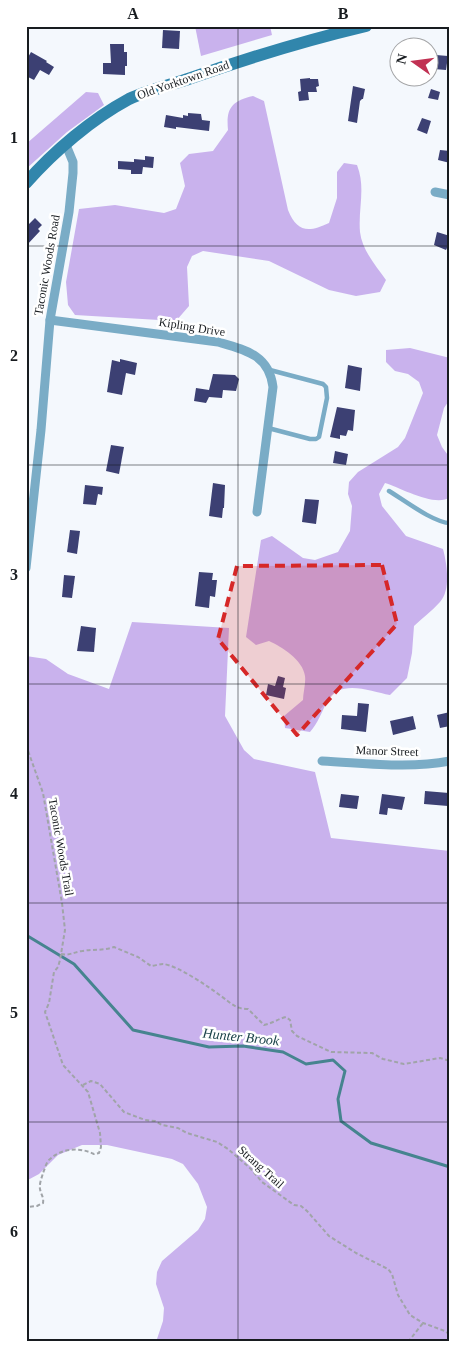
<svg xmlns="http://www.w3.org/2000/svg" width="476" height="1368" font-family="Georgia,serif">
  <style>
    .forest { fill: #c9b2ed }
    .lines { fill: none; stroke-linecap: round; stroke-linejoin: round }
    .stream { stroke: #46848f; stroke-width: 3 }
    .building { fill: #3c4073 }
    .path { stroke: #a0a4a8; stroke-width: 2; stroke-dasharray: 4 2.5; stroke-linecap: butt }
    .service { stroke: #7aacc6; stroke-width: 4.5 }
    .minor { stroke: #7aacc6; stroke-width: 9 }
    .secondary { stroke: #3186ac; stroke-width: 12 }
    .marked { fill: #d62828; fill-opacity: 0.2; stroke: #d62828; stroke-width: 4; stroke-dasharray: 10 6; stroke-linejoin: round }
    .grid { fill: none; stroke: #181c20; stroke-width: 1; stroke-opacity: 0.55 }
    .labels { text-anchor: middle; dominant-baseline: central; stroke-width: 5; stroke-linejoin: round; paint-order: stroke }
    .street-label { font-size: 12px; fill: #181c20; stroke: #fff }
    .water-label { font-size: 14px; font-style: italic; fill: #1b4349; stroke: #fff }
    .neatline { fill: none; stroke: #181c20; stroke-width: 2 }
    .grid-label { font-size: 16px; text-anchor: middle; font-weight: bold; fill: #181c20 }
  </style>
  <rect width="100%" height="100%" fill="#f4f8fd"/>
  <g class="forest">
    <polygon points="195,26 270,26 272,35 201,56"/>
    <polygon points="86,92 98,93 104,105 67,132 26,169 26,144"/>
    <path d="M253 96 264 101 288 210C297 232 308 233 329 223L337 198V172L344 163 357 165C366 188 358 208 360 232 362 250 376 266 386 280L380 292 356 296 329 290 269 261 203 251 192 256 187 267 189 306 176 321 75 315 68 305 66 282 79 209 115 205 164 213 176 209 185 186 180 163 189 154 213 151 228 130C226 109 231 101 253 96Z"/>
    <path d="M410 348 450 358V399L444 408 437 435 442 447 450 458V497C436 508 401 488 385 483L379 494 382 506 406 536 443 549C447 564 451 590 440 602 432 611 422 618 414 626L412 653 407 678 390 695C370 691 339 678 327 702 321 713 318 723 310 732L285 728 284 716 303 700C303 693 306 683 305 676 303 660 282 647 269 641L256 645 246 637 261 540 272 536 303 558 315 560 338 552 350 531 352 506 348 494 349 482 358 472 398 447 405 438 423 393 419 382 408 374 395 371 386 362V350Z"/>
    <polygon points="132,622 229,628 225,716 244,750 254,759 315,772 331,838 450,851 450,1342 156,1342 163,1321 164,1308 156,1284 157,1272 162,1261 198,1230 205,1219 207,1207 198,1184 183,1164 172,1159 107,1145 82,1145 58,1155 39,1174 26,1181 26,656 46,659 68,674 109,689"/>
  </g>
  <g class="lines">
    <polyline class="stream" points="26,935 74,964 133,1030 209,1047 243,1046 283,1052 306,1064 333,1060 345,1071 338,1099 341,1121 371,1143 450,1167"/>
  </g>
  <g class="building">
    <polygon points="163,30 180,31 179,49 162,48"/>
    <polygon points="110,44 124,44 124,52 127,52 127,66 125,66 125,75 103,74 103,63 111,63"/>
    <polygon points="31,52 47,61 46,62 54,67 49,75 40,70 34,80 26,76 26,61"/>
    <polygon points="436,55 448,56 446,70 434,69"/>
    <polygon points="310,78 310,79 318,79 319,86 316,87 317,92 308,92 309,100 299,101 298,92 301,91 300,79"/>
    <polygon points="353,86 365,89 363,99 362,99 360,101 357,123 348,121"/>
    <polygon points="431,89 440,92 438,100 428,98"/>
    <polygon points="188,113 201,114 202,120 210,121 209,131 176,127 176,129 164,127 166,115 183,118 183,115 188,116"/>
    <polygon points="422,118 431,121 427,134 417,130"/>
    <polygon points="440,150 450,151 450,163 438,160"/>
    <polygon points="145,156 154,157 153,168 143,167 142,174 131,174 131,170 118,169 118,161 134,162 134,159 145,160"/>
    <polygon points="35,218 42,225 38,229 40,231 26,246 26,227"/>
    <polygon points="437,232 450,236 450,249 447,248 446,250 434,245"/>
    <polygon points="120,359 137,363 135,375 126,373 122,395 107,392 112,360 120,362"/>
    <polygon points="348,365 362,368 360,391 345,388"/>
    <polygon points="213,374 235,375 239,379 236,391 223,390 222,398 209,397 206,403 194,401 196,388 209,390"/>
    <polygon points="337,407 355,410 353,431 348,430 346,436 340,435 340,439 330,437"/>
    <polygon points="111,445 124,447 119,474 106,471"/>
    <polygon points="335,451 348,454 346,465 333,463"/>
    <polygon points="213,483 225,485 224,508 223,508 222,518 209,516"/>
    <polygon points="85,485 103,487 102,495 98,494 96,505 83,504"/>
    <polygon points="305,499 319,500 316,524 302,522"/>
    <polygon points="70,530 80,531 77,554 67,552"/>
    <polygon points="199,572 213,573 212,580 217,580 215,597 210,596 209,608 195,606"/>
    <polygon points="64,575 75,576 72,598 62,597"/>
    <polygon points="81,626 96,628 94,652 77,651"/>
    <polygon points="278,676 285,678 283,687 286,688 284,699 266,695 268,684 275,686"/>
    <polygon points="358,703 369,704 366,732 341,729 342,715 357,716"/>
    <polygon points="450,712 450,726 440,728 437,715"/>
    <polygon points="413,716 416,729 393,735 390,721"/>
    <polygon points="425,791 449,793 448,806 424,804"/>
    <polygon points="341,794 359,796 357,809 339,807"/>
    <polygon points="382,794 405,797 402,810 388,808 387,815 379,814"/>
  </g>
  <g class="lines">
    <g class="path">
      <path d="M26 745 43 793 62 903 65 930 60 960 58 967 54 972 49 1003 45 1012 63 1065 88 1092 100 1133 101 1147 99 1153 94 1154C80 1147 62 1148 50 1159 46 1162 45 1169 43 1173 42 1177 39 1184 40 1189 41 1195 44 1197 43 1203L37 1206 26 1207"/>
      <path d="M61 954C69 956 74 952 82 951 93 949 103 951 114 947L138 957 151 966C154 966 159 964 163 964 177 965 209 987 221 996 231 1003 235 1009 248 1009L264 1025C273 1023 278 1019 286 1017L290 1020 292 1031 297 1036 331 1052 372 1053 383 1059 404 1064 440 1058 450 1061"/>
      <polyline points="83,1085 91,1081 100,1084 124,1112 145,1120 155,1121 162,1125 178,1128 187,1133 217,1142 228,1149 251,1169 262,1182 294,1205 301,1206 307,1211 329,1236 356,1253 388,1269 392,1274 398,1295 410,1315 423,1323 445,1331 450,1335"/>
      <polyline points="408,1342 423,1323"/>
    </g>
    <g class="service">
      <polyline points="268,428 310,439 316,439 319,437 327,398 326,387 323,384 270,370"/>
      <path d="M389 491C404 500 434 523 450 523"/>
    </g>
    <g class="minor">
      <polyline points="435,192 450,195"/>
      <path d="M50 320 218 342C246 350 269 355 273 387L257 512"/>
      <polyline points="26,568 41,430 50,320 69,212 73,173 73,162 66,145"/>
      <path d="M322 761C365 763 408 769 450 761"/>
    </g>
    <path class="secondary" d="M26 183C54 151 92 119 129 99 148 90 171 85 191 78 248 58 307 40 366 26"/>
  </g>
  <path class="marked" d="M382 565 397 624 297 735 218 639 237 566Z"/>
  <path class="grid" d="M238 26V1342M26 246H450M26 465H450M26 684H450M26 903H450M26 1122H450"/>
  <g class="labels">
    <g class="street-label">
      <text transform="translate(183 80) rotate(-19)">Old Yorktown Road</text>
      <text transform="translate(47 265) rotate(-80)">Taconic Woods Road</text>
      <text transform="translate(192 327) rotate(9)">Kipling Drive</text>
      <text transform="translate(387 751) rotate(2)">Manor Street</text>
      <text transform="translate(61 847) rotate(80)">Taconic Woods Trail</text>
      <text transform="translate(261 1167) rotate(42)">Strang Trail</text>
    </g>
    <g class="water-label">
      <text transform="translate(241 1037) rotate(6)">Hunter Brook</text>
    </g>
  </g>
  <rect width="476" height="1368" fill="none" stroke="#ffffff" stroke-width="55"/>
  <g transform="translate(414 62) rotate(284)"><circle r="24" fill="#ffffff" stroke="#a3a4a6"/>
  <path d="M0-4L9 19L0 12L-9 19Z" fill="#c13153"/>
  <text y="-8" font-size="14" font-weight="bold" text-anchor="middle" fill="#181c20">N</text>
  </g>
  <rect x="28" y="28" width="420" height="1312" class="neatline"/>
  <g class="grid-label">
    <text x="133" y="19">A</text>
    <text x="343" y="19">B</text>
    <text x="14" y="143">1</text>
    <text x="14" y="361">2</text>
    <text x="14" y="580">3</text>
    <text x="14" y="799">4</text>
    <text x="14" y="1018">5</text>
    <text x="14" y="1237">6</text>
  </g>
</svg>
